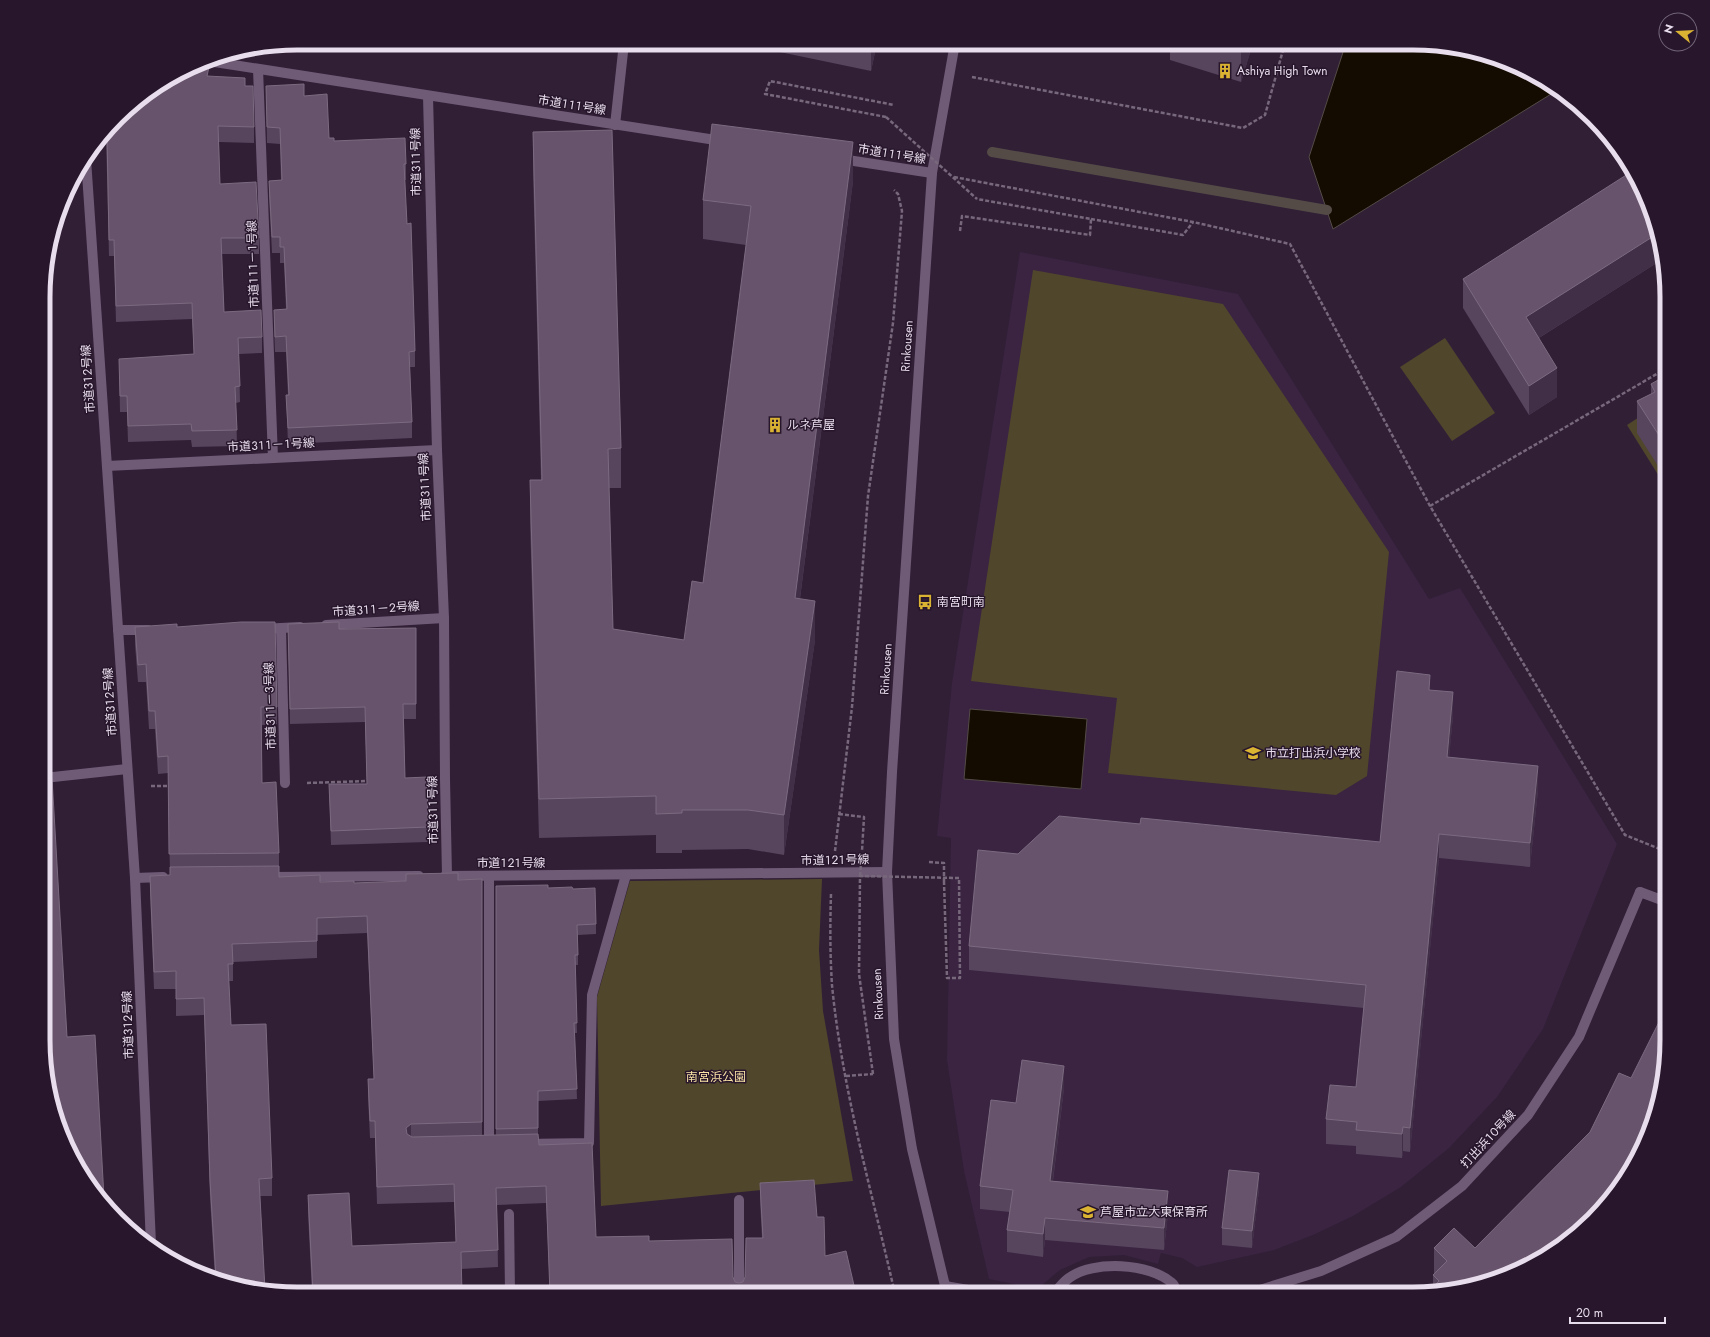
<svg xmlns="http://www.w3.org/2000/svg" width="1710" height="1337" font-family="Jost,'Noto Sans JP',sans-serif">
  <style>
    .built { fill: #3a2441 }
    .green { fill: #50462c }
    .water { fill: #140c00; stroke: #544b47 }
    .lines { fill: none; stroke-linecap: round; stroke-linejoin: round }
    .stream { stroke: #544b47; stroke-width: 10 }
    .path { stroke: #77687c; stroke-width: 2.5; stroke-dasharray: 4 2; stroke-linecap: butt }
    .minor { stroke: #705b77; stroke-width: 10 }
    .tertiary { stroke: #705b77; stroke-width: 10 }
    .path-bridge { stroke: #77687c; stroke-width: 2.5; stroke-dasharray: 4 2; stroke-linecap: butt }
    .wall { fill: #57445d }
    .shaded-wall { fill: #412e47 }
    .building { fill: #67546c; stroke: #7b6a80 }
    .labels { text-anchor: middle; dominant-baseline: central; stroke-width: 3; stroke-linejoin: round; paint-order: stroke }
    .poi-label { font-size: 12px; fill: #e8ddec; stroke: #27162c; text-anchor: start }
    .street-label { font-size: 12px; fill: #e8ddec; stroke: #27162c }
    .park-label { font-size: 12px; fill: #f8e2a5; stroke: #27162c }
    .rim { fill: none; stroke: #e8ddec; stroke-width: 5 }
  </style>
  <rect width="100%" height="100%" fill="#311f36"/>
  <polygon class="built" points="1020,252 1238,294 1429,599 1460,588 1617,844 1543,1029 1497,1097 1449,1148 1401,1187 1353,1216 1313,1235 1274,1250 1197,1267 1182,1258 1161,1253 1158,1264 1124,1255 1089,1257 1060,1270 1037,1289 989,1279 964,1171 947,1060 951,838 937,836 952,683"/>
  <g class="green">
    <polygon points="1033,270 1223,304 1389,552 1367,776 1336,795 1108,773 1117,698 971,681"/>
    <polygon points="1445,338 1495,413 1452,441 1400,367"/>
    <polygon points="1667,399 1667,489 1627,425"/>
    <polygon points="822,879 819,950 823,1011 853,1181 601,1206 597,997 630,881"/>
  </g>
  <g class="water">
    <polygon points="1346,43 1429,44 1510,62 1556,91 1333,229 1309,157"/>
    <polygon points="970,709 1087,719 1081,789 964,779"/>
  </g>
  <g class="lines">
    <polyline class="stream" points="992,152 1327,210"/>
    <g class="path">
      <polyline points="972,77 1243,128 1265,115 1285,43"/>
      <polyline points="886,117 765,94 770,81 894,105"/>
      <polyline points="954,177 1193,222 1290,244 1430,506 1625,835 1667,852"/>
      <polyline points="1091,219 1183,235 1193,222"/>
      <polyline points="960,231 962,216 1090,235 1091,219 977,199"/>
      <polyline points="1430,506 1667,368"/>
      <polyline points="307,783 368,781"/>
      <polyline points="151,786 170,786"/>
      <polyline points="839,814 864,817 862,851"/>
      <polyline points="835,851 852,707 868,496 893,323 902,211 898,194 894,190"/>
      <polyline points="929,862 944,863 944,882"/>
      <path d="M831 894C830 924 830 955 832 985 842 1089 872 1192 895 1294"/>
      <polyline points="846,1076 873,1074"/>
    </g>
    <g class="minor">
      <polyline points="208,61 722,141"/>
      <polyline points="258,69 273,458"/>
      <polyline points="428,96 437,450 444,618 445,779 447,876"/>
      <polyline points="615,125 624,43"/>
      <polyline points="86,159 135,878 151,1244"/>
      <polyline points="841,159 932,173"/>
      <polyline points="107,466 437,450"/>
      <polyline points="326,625 444,618"/>
      <polyline points="281,628 285,783"/>
      <polyline points="262,629 300,627"/>
      <polyline points="118,630 148,630"/>
      <polyline points="44,778 127,769"/>
      <polyline points="445,876 887,872"/>
      <polyline points="267,877 419,876"/>
      <polyline points="135,878 163,877"/>
      <polyline points="525,1144 589,1143 592,995 626,875"/>
      <polyline points="489,1145 489,876"/>
      <polyline points="739,1200 739,1294"/>
      <polyline points="509,1214 510,1294"/>
      <polyline points="945,1286 991,1294"/>
      <path d="M1054 1294C1058 1289 1063 1282 1069 1278 1093 1260 1150 1263 1172 1283 1175 1285 1176 1290 1177 1294"/>
      <polyline points="1247,1294 1321,1271 1396,1237 1462,1186 1528,1115 1579,1037 1640,892"/>
    </g>
    <g class="tertiary">
      <polyline points="1640,892 1667,902"/>
      <polyline points="947,1294 912,1149 894,1039 887,872 892,772 932,173 955,43"/>
    </g>
    <g class="path-bridge">
      <polyline points="886,117 977,199"/>
      <polyline points="860,876 861,864"/>
      <polyline points="873,1074 859,974 860,876 959,878 960,978 947,978 944,882"/>
    </g>
  </g>
  <g class="wall">
    <polygon points="775,43 877,43 871,71 775,51"/>
    <polygon points="1170,43 1253,43 1241,82 1170,60"/>
    <polygon points="209,76 245,86 254,127 254,143 219,142 220,184 259,238 259,254 222,254 224,312 262,337 262,353 239,354 240,402 236,403 237,446 192,447 191,440 128,442 127,412 120,412 119,359 194,354 192,319 116,322 114,256 109,256 106,135 130,106"/>
    <polygon points="266,86 304,96 329,138 334,141 406,164 406,180 405,180 407,224 415,351 415,367 410,367 412,422 412,438 288,444 286,395 288,395 286,352 275,352 274,326 274,310 286,309 284,263 280,263 280,253 272,253 269,197 269,181 281,180 280,144 267,143"/>
    <polygon points="533,132 621,448 621,488 609,488 613,629 684,640 703,583 746,245 703,239 703,200 853,181 800,599 815,640 784,855 748,849 682,850 682,853 656,853 656,835 539,838 530,520 530,480 541,480 533,171"/>
    <polygon points="1662,248 1663,259 1539,338 1557,397 1529,415 1463,308 1463,279"/>
    <polygon points="1667,375 1667,480 1637,433 1637,401 1651,394 1651,384"/>
    <polygon points="288,624 339,629 416,628 416,719 404,719 405,778 428,827 428,842 331,845 329,784 367,784 365,722 290,724"/>
    <polygon points="135,627 177,627 277,707 277,724 262,725 262,783 279,853 279,877 320,882 354,883 482,879 482,1135 496,1135 496,886 573,889 596,924 596,934 578,935 578,965 575,965 577,1033 575,1033 577,1099 538,1101 538,1134 539,1145 596,1237 649,1241 733,1277 735,1282 739,1283 743,1282 745,1277 762,1238 760,1200 760,1183 817,1217 825,1256 856,1294 550,1294 546,1203 497,1205 498,1267 461,1269 462,1294 312,1293 308,1213 308,1195 352,1246 456,1242 454,1202 377,1204 375,1138 370,1138 368,1097 368,1079 374,1079 367,933 317,935 317,958 233,962 233,981 229,981 231,1025 272,1178 272,1196 260,1196 265,1290 215,1278 210,1198 204,1015 176,1016 176,989 154,989 150,893 150,876 170,875 168,773 158,774 155,729 149,729 146,682 138,682 135,645"/>
    <polygon points="44,656 48,708 48,748 44,748"/>
    <polygon points="1430,690 1453,716 1449,757 1538,790 1530,867 1439,858 1410,1152 1403,1151 1402,1158 1356,1154 1356,1146 1326,1144 1326,1119 1356,1087 1364,1008 969,970 969,946 1018,854 1140,824 1380,842"/>
    <polygon points="1064,1088 1053,1181 1168,1213 1164,1250 1045,1240 1043,1257 1007,1252 1007,1230 1010,1212 980,1209 980,1186 1016,1103"/>
    <polygon points="1648,1137 1433,1286 1433,1275 1434,1274 1434,1248 1475,1248"/>
    <polygon points="1259,1189 1252,1248 1222,1245 1222,1228"/>
  </g>
  <g class="shaded-wall">
    <polygon points="871,43 877,43 871,71"/>
    <polygon points="1241,43 1253,43 1241,82"/>
    <polygon points="853,142 853,181 795,637 795,598"/>
    <polygon points="1657,234 1662,248 1663,259 1526,346 1526,317"/>
    <polygon points="1557,368 1557,397 1529,415 1529,386"/>
    <polygon points="815,601 815,640 784,855 784,815"/>
    <polygon points="1453,692 1453,716 1447,781 1447,757"/>
    <polygon points="1538,766 1538,790 1530,867 1530,843"/>
    <polygon points="1439,834 1439,858 1410,1152 1410,1128"/>
    <polygon points="1064,1066 1064,1088 1050,1203 1050,1181"/>
    <polygon points="411,1124 411,1142 406,1145 406,1128"/>
    <polygon points="1403,1127 1403,1151 1402,1158 1402,1134"/>
    <polygon points="1259,1173 1259,1189 1252,1248 1252,1231"/>
    <polygon points="1168,1191 1168,1213 1164,1250 1164,1228"/>
    <polygon points="1045,1218 1045,1240 1043,1257 1043,1234"/>
  </g>
  <g class="building">
    <polygon points="856,43 871,43 871,46"/>
    <polygon points="200,66 209,67 207,76 245,78 245,86 253,86 254,127 218,126 220,184 256,182 259,238 221,238 224,312 261,310 262,337 238,338 240,386 235,387 237,430 192,431 191,424 128,426 127,396 120,396 119,359 194,354 192,303 116,306 114,240 109,240 107,134 130,106"/>
    <polygon points="304,84 304,96 327,94 329,138 334,138 334,141 405,138 406,164 404,164 407,224 411,223 415,351 409,352 412,422 288,428 286,395 289,395 286,336 275,337 274,310 287,309 284,247 280,247 280,237 272,237 269,181 282,180 280,128 267,127 266,86"/>
    <polygon points="712,124 853,142 795,598 815,601 784,815 748,810 682,810 682,813 656,814 656,796 539,799 530,480 542,480 533,132 612,130 621,448 608,449 613,629 684,640 692,581 703,583 751,206 703,200"/>
    <polygon points="1631,172 1641,185 1657,234 1526,317 1557,368 1529,386 1463,279"/>
    <polygon points="1667,375 1667,448 1637,401 1655,392 1651,384"/>
    <polygon points="241,622 275,622 277,707 261,707 262,783 276,782 279,853 169,854 168,756 158,757 155,711 149,711 146,664 138,665 135,627 177,624 177,627"/>
    <polygon points="339,622 339,629 416,628 416,704 403,704 405,778 427,777 428,827 331,831 329,784 367,784 365,707 290,709 288,624"/>
    <polygon points="44,656 48,708 44,709"/>
    <polygon points="1397,671 1430,675 1429,690 1453,692 1447,757 1538,766 1530,843 1439,834 1410,1128 1403,1127 1402,1134 1356,1130 1357,1122 1326,1119 1330,1085 1356,1087 1366,985 969,946 978,850 1018,854 1059,816 1140,824 1141,818 1380,842"/>
    <polygon points="44,778 52,778 67,1037 95,1035 104,1198 69,1152 44,1056"/>
    <polygon points="279,866 279,877 320,875 320,882 354,881 354,883 406,881 406,874 458,873 458,880 482,879 482,1122 411,1124 406,1128 407,1134 412,1137 538,1134 539,1145 592,1143 596,1237 649,1236 649,1241 732,1239 733,1277 735,1282 739,1283 743,1282 745,1277 746,1238 763,1238 760,1183 814,1180 817,1217 824,1217 825,1256 846,1251 856,1294 550,1294 546,1186 496,1188 498,1250 461,1252 462,1294 313,1293 308,1195 349,1193 352,1246 456,1242 454,1184 377,1187 375,1121 370,1121 368,1079 374,1079 367,916 317,918 317,941 232,944 233,964 228,964 231,1025 266,1024 272,1178 259,1179 265,1290 216,1278 210,1181 204,998 176,999 176,971 154,972 150,876 170,875 170,867"/>
    <polygon points="548,885 548,888 572,887 573,889 595,888 596,924 577,925 578,955 575,955 577,1023 574,1023 577,1089 538,1091 538,1128 496,1129 496,886"/>
    <polygon points="1666,1008 1666,1056 1648,1137 1604,1208 1554,1251 1510,1275 1429,1291 1439,1281 1433,1275 1447,1261 1434,1248 1454,1228 1475,1248 1590,1132 1619,1073 1631,1078"/>
    <polygon points="1022,1060 1064,1066 1050,1181 1168,1191 1164,1228 1045,1218 1043,1234 1007,1230 1013,1190 980,1186 991,1100 1016,1103"/>
    <polygon points="1229,1170 1259,1173 1252,1231 1222,1228"/>
  </g>
  <defs>
    <symbol id="building-bare" viewBox="-9 -9 18 18"><path d="M-4-6H4V6H1V3H-1V6H-4ZM-2.5-4.3h1.7v1.8h-1.7ZM.8-4.3h1.7v1.8H.8ZM-2.5-1h1.7V.8h-1.7ZM.8-1h1.7V.8H.8Z" fill="#dab333" stroke="#27162c" stroke-width="2.5" paint-order="stroke"/></symbol>
    <symbol id="bus-bare" viewBox="-9 -9 18 18"><path d="M-5-6H5V4H4V6H2V4H-2V6H-4V4H-5ZM-3.5-4V0h7V-4ZM-3.5 1.2v1.5H-2V1.2ZM2 1.2v1.5H3.5V1.2Z" fill="#dab333" stroke="#27162c" stroke-width="2.5" paint-order="stroke"/></symbol>
    <symbol id="school-bare" viewBox="-9 -9 18 18"><path d="M0-5L7-2L0 1L-7-2ZM-4 1L0 2.5L4 1V4Q0 6-4 4Z" fill="#dab333" stroke="#27162c" stroke-width="2.5" paint-order="stroke"/></symbol>
  </defs>
  <g fill-rule="evenodd">
    <use href="#building-bare" x="1214" y="60" width="22" height="22"/>
    <use href="#building-bare" x="764" y="414" width="22" height="22"/>
    <use href="#bus-bare" x="914" y="591" width="22" height="22"/>
    <use href="#school-bare" x="1242" y="742" width="22" height="22"/>
    <use href="#school-bare" x="1077" y="1201" width="22" height="22"/>
  </g>
  <g class="labels">
    <g class="poi-label">
      <text x="1237" y="71">Ashiya High Town</text>
      <text x="787" y="425">ルネ芦屋</text>
      <text x="937" y="602">南宮町南</text>
      <text x="1265" y="753">市立打出浜小学校</text>
      <text x="1100" y="1212">芦屋市立大東保育所</text>
    </g>
    <g class="street-label">
      <text transform="translate(572 105) rotate(9)">市道１１１号線</text>
      <text transform="translate(892 154) rotate(9)">市道１１１号線</text>
      <text transform="translate(416 162) rotate(-91)">市道３１１号線</text>
      <text transform="translate(253 264) rotate(-92)">市道１１１－１号線</text>
      <text transform="translate(907 346) rotate(-86)">Rinkousen</text>
      <text transform="translate(88 379) rotate(-94)">市道３１２号線</text>
      <text transform="translate(271 445) rotate(-3)">市道３１１－１号線</text>
      <text transform="translate(425 487) rotate(-93)">市道３１１号線</text>
      <text transform="translate(376 609) rotate(-4)">市道３１１－２号線</text>
      <text transform="translate(886 669) rotate(-86)">Rinkousen</text>
      <text transform="translate(110 702) rotate(-94)">市道３１２号線</text>
      <text transform="translate(270 706) rotate(-92)">市道３１１－３号線</text>
      <text transform="translate(433 810) rotate(-91)">市道３１１号線</text>
      <text transform="translate(835 860) rotate(-1)">市道１２１号線</text>
      <text x="511" y="863">市道１２１号線</text>
      <text transform="translate(878 994) rotate(-93)">Rinkousen</text>
      <text transform="translate(128 1025) rotate(-92)">市道３１２号線</text>
      <text transform="translate(1488 1139) rotate(-47)">打出浜１０号線</text>
    </g>
    <g class="park-label">
      <text x="716" y="1077">南宮浜公園</text>
    </g>
  </g>
  <path d="M0 0H1710V1337H0ZM297 50H1413A247 247 0 0 1 1660 297V1040A247 247 0 0 1 1413 1287H297A247 247 0 0 1 50 1040V297A247 247 0 0 1 297 50Z" fill="#27162c" fill-rule="evenodd"/>
  <path class="rim" d="M297 50H1413A247 247 0 0 1 1660 297V1040A247 247 0 0 1 1413 1287H297A247 247 0 0 1 50 1040V297A247 247 0 0 1 297 50Z"/>
  <g transform="translate(1678 32) rotate(288)"><circle r="19" fill="#27162c" stroke="#746679"/>
  <path d="M0-3L7 15L0 10L-7 15Z" fill="#dab333"/>
  <text y="-6" font-size="11" font-weight="bold" text-anchor="middle" fill="#e8ddec">N</text>
  </g>
  <path d="M1570 1317v6h95v-6" fill="none" stroke="#e8ddec" stroke-width="2"/>
  <text x="1576" y="1317" font-size="12" fill="#e8ddec" stroke="#27162c" stroke-width="3" paint-order="stroke">20 m</text>
</svg>
